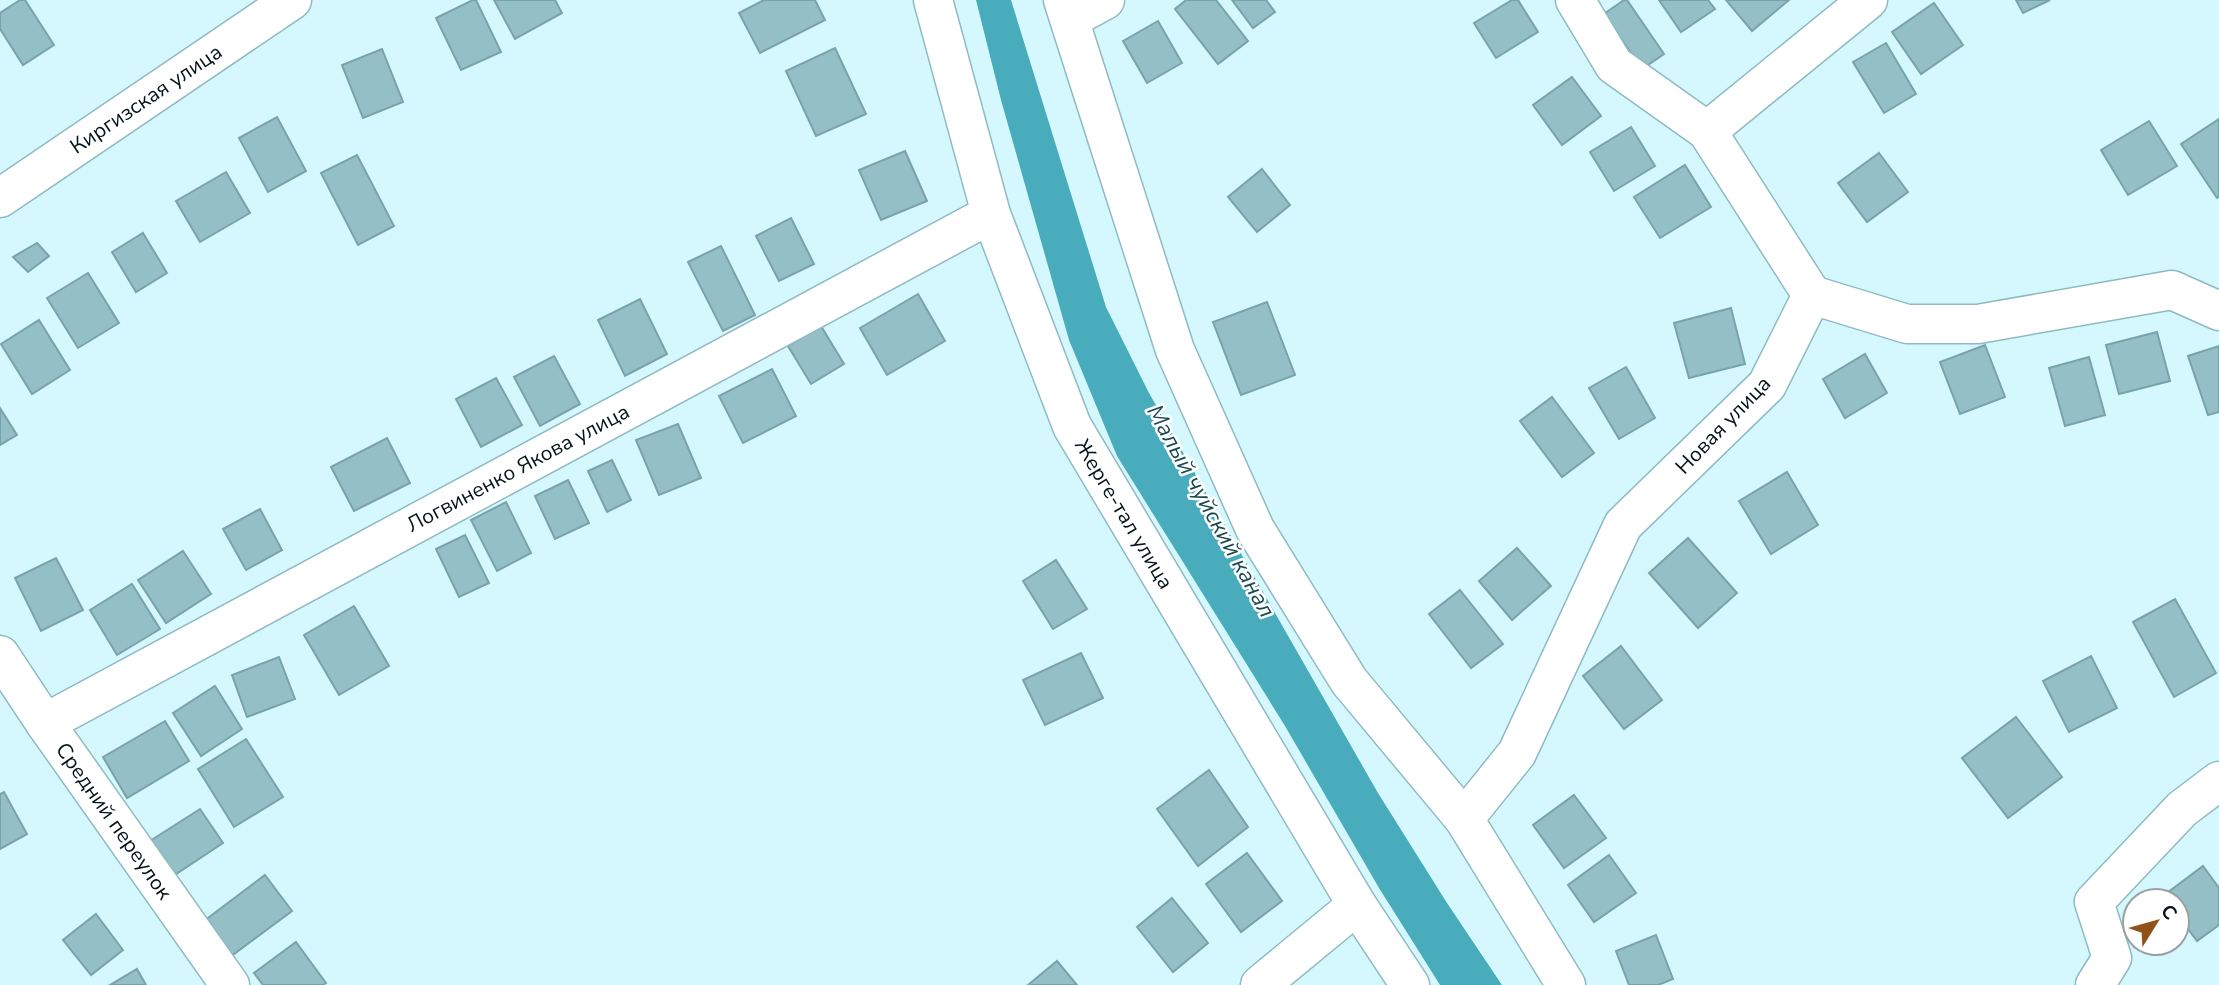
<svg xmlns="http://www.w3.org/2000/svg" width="2219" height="985" font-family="'Nunito Sans',sans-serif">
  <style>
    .water { fill: #49acbc }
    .building { fill: #94bfc7; stroke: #79a3ab; stroke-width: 2 }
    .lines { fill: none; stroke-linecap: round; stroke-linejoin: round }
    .street-casing { stroke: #8fbac2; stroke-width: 41 }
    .secondary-casing { stroke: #8fbac2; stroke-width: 41 }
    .street { stroke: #fff; stroke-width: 38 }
    .secondary { stroke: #fff; stroke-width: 38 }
    .labels { text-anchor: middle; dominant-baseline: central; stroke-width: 5; stroke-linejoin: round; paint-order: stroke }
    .street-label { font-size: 21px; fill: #041316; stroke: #fff }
    .water-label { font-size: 23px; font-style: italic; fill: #1d4950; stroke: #fff }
  </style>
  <rect width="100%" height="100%" fill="#d5f8ff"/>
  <polygon class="water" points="976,0 1011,0 1106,307 1149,393 1378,793 1447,903 1502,985 1440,985 1379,888 1285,726 1117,456 1069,340 1001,100"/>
  <g class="building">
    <polygon points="20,0 25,0 54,45 23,65 0,29 0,13"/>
    <polygon points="473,0 476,0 501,52 461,70 436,18"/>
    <polygon points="494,0 555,0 562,13 515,39"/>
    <polygon points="764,0 815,0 825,20 760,53 739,13"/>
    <polygon points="1186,0 1216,0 1248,41 1218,64 1175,9"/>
    <polygon points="1232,0 1266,0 1275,12 1253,28"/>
    <polygon points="1512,0 1518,0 1538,32 1496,58 1474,23"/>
    <polygon points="1624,0 1627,0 1664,54 1642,69 1604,14"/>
    <polygon points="1659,0 1708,0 1715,9 1681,32"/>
    <polygon points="1726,0 1789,0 1752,31"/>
    <polygon points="2016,0 2050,0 2023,13"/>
    <polygon points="1934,3 1963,45 1921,74 1892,32"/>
    <polygon points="1158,21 1182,63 1147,83 1123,41"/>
    <polygon points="1886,43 1916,94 1884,113 1853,62"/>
    <polygon points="835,48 866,114 816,136 786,71"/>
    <polygon points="382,49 403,102 363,118 342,65"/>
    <polygon points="1572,77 1601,116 1562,145 1533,105"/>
    <polygon points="277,117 306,171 268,192 239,138"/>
    <polygon points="2219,119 2219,197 2217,198 2181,144"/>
    <polygon points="2149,121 2177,166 2128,195 2101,150"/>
    <polygon points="1631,127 1655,166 1614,191 1590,152"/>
    <polygon points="905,151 927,201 881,220 859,170"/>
    <polygon points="1879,153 1908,192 1867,222 1838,183"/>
    <polygon points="357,155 394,226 358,245 321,173"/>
    <polygon points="1685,165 1711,207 1660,238 1634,197"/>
    <polygon points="1262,169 1290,205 1257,232 1228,197"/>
    <polygon points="226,172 250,213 200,242 176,201"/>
    <polygon points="791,218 814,264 779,281 756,236"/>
    <polygon points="143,233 167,273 136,292 112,252"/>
    <polygon points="37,243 49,256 28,272 13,257"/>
    <polygon points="721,246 755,315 723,331 688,262"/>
    <polygon points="88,273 119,323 78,348 47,298"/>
    <polygon points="918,294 945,341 887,375 860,328"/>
    <polygon points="640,299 667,354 625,376 598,320"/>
    <polygon points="1267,302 1295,375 1241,395 1213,322"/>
    <polygon points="1731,308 1745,364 1689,378 1674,323"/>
    <polygon points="39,320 70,370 32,394 1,344"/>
    <polygon points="821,326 844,364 811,384 788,346"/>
    <polygon points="2157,332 2170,381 2119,394 2106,345"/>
    <polygon points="1985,345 2005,397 1960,414 1940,362"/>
    <polygon points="2219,346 2219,412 2208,415 2188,356"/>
    <polygon points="1865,354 1887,393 1845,418 1823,379"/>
    <polygon points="554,356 580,404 540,426 514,377"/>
    <polygon points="2089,357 2105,415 2065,426 2049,368"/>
    <polygon points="1626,367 1655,418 1619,439 1589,388"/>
    <polygon points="772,369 796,416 743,443 719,396"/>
    <polygon points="496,378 522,425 481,447 456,399"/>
    <polygon points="1552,397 1594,453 1562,477 1520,421"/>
    <polygon points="0,408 17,435 0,445"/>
    <polygon points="678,424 701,478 659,495 636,440"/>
    <polygon points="387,438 410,483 354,511 331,467"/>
    <polygon points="612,460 631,500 607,512 588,471"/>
    <polygon points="1787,472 1818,525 1771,554 1739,501"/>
    <polygon points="568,480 589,523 555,539 535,496"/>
    <polygon points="506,502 531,553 497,571 471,520"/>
    <polygon points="260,509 282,550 246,570 223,529"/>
    <polygon points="465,535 489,583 459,597 436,549"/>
    <polygon points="1688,538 1737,593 1698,628 1649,573"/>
    <polygon points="1517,548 1551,586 1512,620 1479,581"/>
    <polygon points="183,551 211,594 166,623 138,580"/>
    <polygon points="56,558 83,610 41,631 15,578"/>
    <polygon points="1056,560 1087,609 1053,629 1023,581"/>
    <polygon points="132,584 160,629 117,655 90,610"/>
    <polygon points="1460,590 1503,644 1471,668 1429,614"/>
    <polygon points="2175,599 2216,673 2174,697 2133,622"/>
    <polygon points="354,606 389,666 339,695 304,635"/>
    <polygon points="1621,646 1662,700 1624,729 1583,676"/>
    <polygon points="1081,653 1103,698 1045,725 1023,680"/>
    <polygon points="2091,656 2117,708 2069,732 2043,681"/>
    <polygon points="279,657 295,699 247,717 232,675"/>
    <polygon points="215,686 242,729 201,756 173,713"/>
    <polygon points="2016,717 2062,777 2008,818 1962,758"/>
    <polygon points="165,721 189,761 127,798 103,757"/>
    <polygon points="246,739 283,797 234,827 198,769"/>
    <polygon points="1209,770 1248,827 1198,866 1157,809"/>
    <polygon points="4,792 27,834 0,849 0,794"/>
    <polygon points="1574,795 1606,838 1564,868 1533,825"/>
    <polygon points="200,809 223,843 173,876 150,841"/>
    <polygon points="1247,853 1282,901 1241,932 1206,884"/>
    <polygon points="1609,855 1636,893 1594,922 1568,885"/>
    <polygon points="2203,866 2219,888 2219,925 2197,941 2177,914 2177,901 2167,901 2163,896"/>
    <polygon points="265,875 292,911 230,957 204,921"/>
    <polygon points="1172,898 1208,943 1173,972 1137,927"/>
    <polygon points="96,914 123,950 91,975 63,940"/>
    <polygon points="1656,935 1673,979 1658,985 1629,985 1616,951"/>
    <polygon points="296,942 326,983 323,985 263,985 254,973"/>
    <polygon points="1057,961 1077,985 1028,985"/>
    <polygon points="137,969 146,985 110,985"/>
  </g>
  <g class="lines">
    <defs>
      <g id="street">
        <polyline points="933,0 991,214 1072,426 1357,905 1410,985"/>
        <polyline points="1063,0 1175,350 1255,529 1349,681 1464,819 1566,985"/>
        <polyline points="1070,19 1105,0"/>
        <polyline points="1707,131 1868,0"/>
        <polyline points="1812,295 1907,324 1978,324 2172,290 2219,311"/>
        <polyline points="0,655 45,723 230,985"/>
        <polyline points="45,723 991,214"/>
        <polyline points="1464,819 1517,753 1623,525 1767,385 1812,295 1707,131 1614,65 1575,0"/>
        <polyline points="1260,985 1357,905"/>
        <polyline points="2095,985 2112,958 2094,902 2182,809 2219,781"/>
      </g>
      <polyline id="secondary" points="0,198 292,0"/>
    </defs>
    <use href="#street" class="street-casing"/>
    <use href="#secondary" class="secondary-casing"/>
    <use href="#street" class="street"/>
    <use href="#secondary" class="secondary"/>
  </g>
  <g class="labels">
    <g class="street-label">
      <text transform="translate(146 99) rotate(-34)">Киргизская улица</text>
      <text transform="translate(1723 425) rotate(-46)">Новая улица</text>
      <text transform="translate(518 468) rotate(-28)">Логвиненко Якова улица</text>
      <text transform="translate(1124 514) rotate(59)">Жерге-тал улица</text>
      <text transform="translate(114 821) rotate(55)">Средний переулок</text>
    </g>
    <g class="water-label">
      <text transform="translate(1211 511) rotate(61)">Малый чуйский канал</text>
    </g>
  </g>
  <g transform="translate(2156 922) rotate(53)"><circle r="33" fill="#ffffff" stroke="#9ba1a2" stroke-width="2"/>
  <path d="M0-5L12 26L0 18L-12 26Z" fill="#91521a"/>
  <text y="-10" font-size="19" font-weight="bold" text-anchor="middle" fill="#041316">С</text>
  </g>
</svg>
